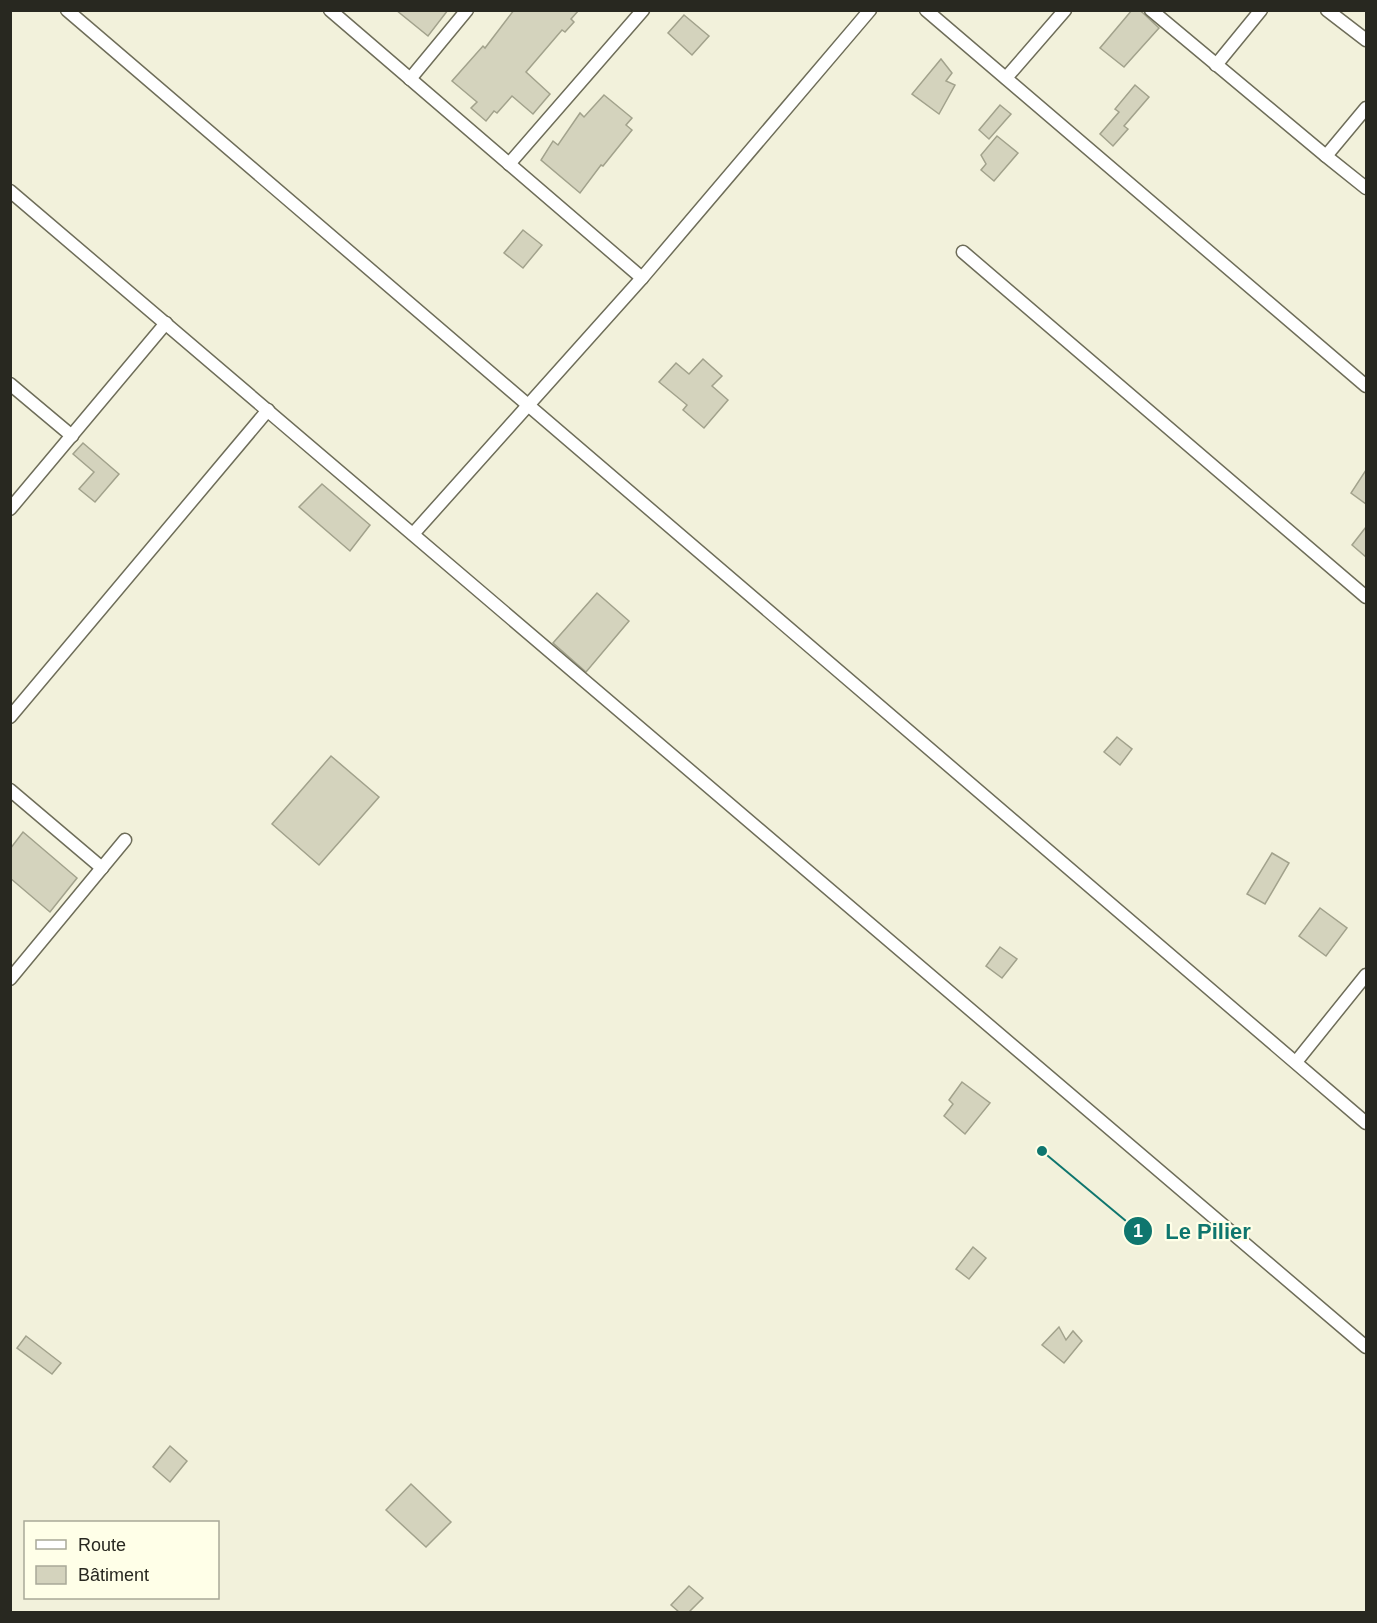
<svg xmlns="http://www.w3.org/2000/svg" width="1377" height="1623" font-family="Helvetica,sans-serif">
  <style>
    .building { fill: #d4d3bd; stroke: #a2a28c; stroke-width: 1.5 }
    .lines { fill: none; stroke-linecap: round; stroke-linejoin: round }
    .minor-casing { stroke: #6e6d59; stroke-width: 15 }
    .minor { stroke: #fff; stroke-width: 12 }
    .leader { fill: none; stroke: #0f766e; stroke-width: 2 }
    .callout-dot { fill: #0f766e; stroke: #ffffe8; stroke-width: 2 }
    .mark-label { font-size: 18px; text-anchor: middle; font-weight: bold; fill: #fff }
    .callout-label { font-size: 22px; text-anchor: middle; font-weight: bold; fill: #0f766e; stroke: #ffffe8; stroke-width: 4.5; stroke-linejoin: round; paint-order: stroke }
  </style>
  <rect width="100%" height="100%" fill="#f2f1db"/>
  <g class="building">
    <polygon points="396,10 448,10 428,36"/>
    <polygon points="514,10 579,10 571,19 574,22 565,32 562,30 526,72 550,94 533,114 512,96 497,113 494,111 486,121 471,108 477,102 452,81 483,46 485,48"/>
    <polygon points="1132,10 1139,10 1143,13 1159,28 1124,67 1100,48"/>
    <polygon points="684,15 709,36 692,55 668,33"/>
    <polygon points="941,59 952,73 946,81 955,85 939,114 912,94"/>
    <polygon points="1135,85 1149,97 1124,126 1128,129 1113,146 1100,134 1119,112 1115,109"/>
    <polygon points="604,95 632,118 626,125 632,130 603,166 601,165 580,193 541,160 553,141 558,145 580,113 584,117"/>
    <polygon points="1000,105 1011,114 989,139 979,130"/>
    <polygon points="997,136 1018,153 994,181 981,170 986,164 981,155"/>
    <polygon points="523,230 542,245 523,268 504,253"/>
    <polygon points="703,359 722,376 712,386 728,400 704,428 683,410 687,405 659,382 676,363 689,374"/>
    <polygon points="83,443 119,474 95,502 79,489 94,472 73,454"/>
    <polygon points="1366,470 1366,504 1351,493"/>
    <polygon points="322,484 370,525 350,551 299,507"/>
    <polygon points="1366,527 1366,557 1352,545"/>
    <polygon points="597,593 629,621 586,672 553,643"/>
    <polygon points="1117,737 1132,749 1120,765 1104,752"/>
    <polygon points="331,756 379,797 319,865 272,824"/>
    <polygon points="23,832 77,878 50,912 10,878 10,849"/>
    <polygon points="1272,853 1289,863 1265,904 1247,894"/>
    <polygon points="1320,908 1347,928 1326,956 1299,936"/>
    <polygon points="1000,947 1017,959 1002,978 986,966"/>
    <polygon points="962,1082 990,1103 965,1134 944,1116 953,1104 949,1100"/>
    <polygon points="973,1247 986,1258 969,1279 956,1269"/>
    <polygon points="1059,1327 1066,1340 1073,1331 1082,1341 1064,1363 1042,1345"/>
    <polygon points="26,1336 61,1363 52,1374 17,1348"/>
    <polygon points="170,1446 187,1461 170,1482 153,1467"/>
    <polygon points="411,1484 451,1522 426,1547 386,1510"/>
    <polygon points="689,1586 703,1598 689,1612 679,1612 671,1605"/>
  </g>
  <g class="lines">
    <defs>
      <g id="minor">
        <polyline points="67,10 1366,1123"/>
        <polyline points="330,10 642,278"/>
        <polyline points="926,10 1366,386"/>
        <polyline points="1151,10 1326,156 1366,188"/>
        <polyline points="1327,10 1366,40"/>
        <polyline points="1216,65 1261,10"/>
        <polyline points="1006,78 1065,10"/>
        <polyline points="410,79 467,10"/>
        <polyline points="1326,156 1366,108"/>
        <polyline points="509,164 643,10"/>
        <polyline points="10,191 1366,1347"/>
        <polyline points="963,252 1366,597"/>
        <polyline points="10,384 72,436"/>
        <polyline points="10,509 166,323"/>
        <polyline points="413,534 642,278 870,10"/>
        <polyline points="10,717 268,410"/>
        <polyline points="10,790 102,868"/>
        <polyline points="10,979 125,840"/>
        <polyline points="1296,1062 1366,975"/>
      </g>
    </defs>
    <use href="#minor" class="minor-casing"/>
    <use href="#minor" class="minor"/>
  </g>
  <path class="leader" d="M1042 1151L1138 1231"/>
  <g class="callout-dot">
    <circle cx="1042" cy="1151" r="6"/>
    <circle cx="1138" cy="1231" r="15"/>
  </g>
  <g class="mark-label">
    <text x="1138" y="1237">1</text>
  </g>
  <g class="callout-label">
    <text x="1208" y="1239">Le Pilier</text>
  </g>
  <rect width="1377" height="1623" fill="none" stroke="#282820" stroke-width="24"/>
  <rect x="24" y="1521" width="195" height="78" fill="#ffffe8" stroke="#a9a998" stroke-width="1.5"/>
  <rect x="36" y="1540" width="30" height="9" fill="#ffffff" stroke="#a9a998" stroke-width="1.5"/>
  <text x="78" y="1551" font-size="18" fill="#282820">Route</text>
  <rect x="36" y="1566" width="30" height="18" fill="#d4d3bd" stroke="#a9a998" stroke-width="1.5"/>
  <text x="78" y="1581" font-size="18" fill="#282820">Bâtiment</text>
</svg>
